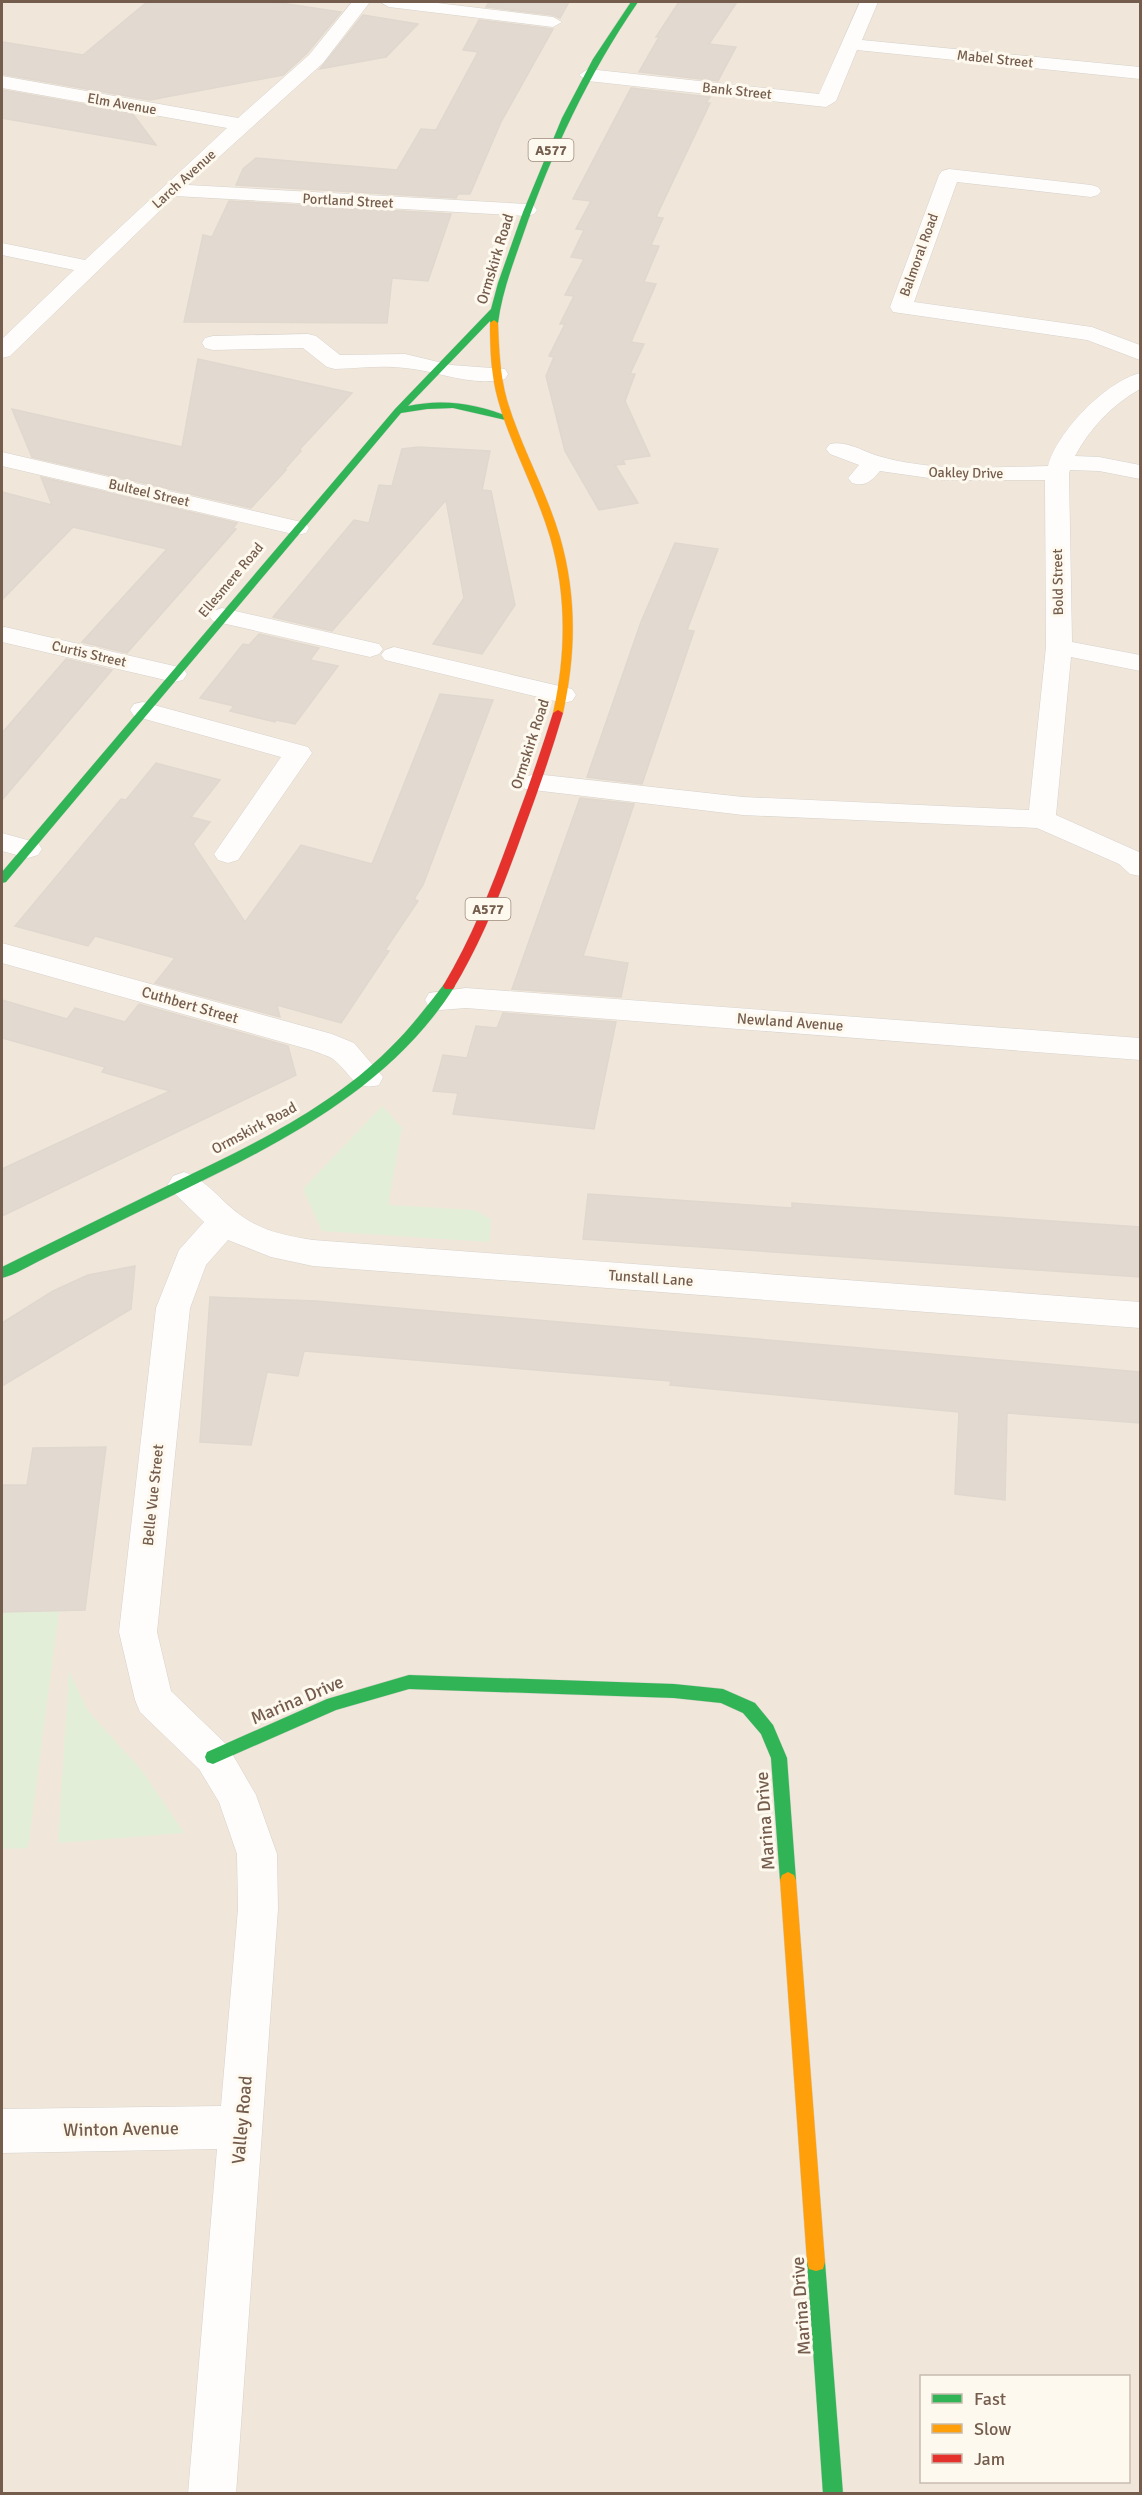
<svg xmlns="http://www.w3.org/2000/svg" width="1142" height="2495" font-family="Signika,sans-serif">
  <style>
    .residential { fill: #f0e7da; fill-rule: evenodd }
    .green { fill: #e3eed8 }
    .building { fill: #e2dad1; stroke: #e0d7ce; stroke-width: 1.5 }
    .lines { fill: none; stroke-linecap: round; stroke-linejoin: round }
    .street-casing { stroke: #d6d1cb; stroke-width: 1 }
    .fast-casing { stroke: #d7d1ca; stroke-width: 1 }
    .slow-casing { stroke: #d7d1ca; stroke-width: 1 }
    .jam-casing { stroke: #d7d1ca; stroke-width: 1 }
    .street { fill: #fefdfc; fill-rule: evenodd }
    .fast { fill: #30b455; fill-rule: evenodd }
    .slow { fill: #ff9f0a; fill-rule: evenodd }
    .jam { fill: #e5322d; fill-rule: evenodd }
    .labels { text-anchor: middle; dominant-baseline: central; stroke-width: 6; stroke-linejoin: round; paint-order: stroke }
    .far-street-label { font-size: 14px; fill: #755d4d; stroke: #fef9ef }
    .shield { fill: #fef9ef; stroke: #9e8c7e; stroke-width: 1.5 }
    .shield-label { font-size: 14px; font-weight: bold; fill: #755d4d }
    .street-label { font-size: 15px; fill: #755d4d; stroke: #fef9ef }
    .near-street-label { font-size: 18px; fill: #755d4d; stroke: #fef9ef }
  </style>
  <rect width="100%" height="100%" fill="#f7f4ec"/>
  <path class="residential" d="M2 2H1140V2493L2 2494ZM922 2376H1128V2482H922Z"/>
  <g class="green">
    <polygon points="382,1106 402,1128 388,1205 474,1210 491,1219 489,1242 322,1231 303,1189"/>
    <polygon points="59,1611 28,1848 2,1849 2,1612"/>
    <polygon points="69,1671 88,1711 143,1772 184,1833 58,1843"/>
  </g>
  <g class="building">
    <polygon points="147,2 274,2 341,12 307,53 283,75 150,100 2,74 2,42 83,55"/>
    <polygon points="489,2 569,2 560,18 553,15 486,7"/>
    <polygon points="679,2 737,2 709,44 736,47 718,81 639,72 659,37 656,37"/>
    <polygon points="363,15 418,24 386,57 320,69"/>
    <polygon points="479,20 553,29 501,122 470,194 458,194 456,198 236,185 243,169 256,158 397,170 421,129 436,130 478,52 463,50"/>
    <polygon points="631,88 710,97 706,103 710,103 656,217 663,218 651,245 659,246 644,282 656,284 631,342 644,344 630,374 635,374 625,401 650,456 623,460 625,464 615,465 638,503 599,510 565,451 546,376 554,357 549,356 565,324 560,324 574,296 565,295 584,259 571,257 584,230 576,229 591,201 573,199"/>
    <polygon points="2,90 132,113 156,145 2,118"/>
    <polygon points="229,201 451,214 428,281 392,278 387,323 184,322 203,235 212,237"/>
    <polygon points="198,359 352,393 299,450 301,451 284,470 286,470 251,508 32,457 12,409 182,447"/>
    <polygon points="418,447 490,451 482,490 491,491 515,605 482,654 433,644 464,598 446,500 332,631 273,617 354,520 369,523 379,485 392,486 402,449"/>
    <polygon points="41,477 237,523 233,528 236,529 127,653 82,642 167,549 73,527 2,600 2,492 52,505"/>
    <polygon points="675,543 718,549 687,630 694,631 642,784 587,777 641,622"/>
    <polygon points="259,634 319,648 310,660 338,666 295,724 276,720 275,722 230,711 234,706 200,698 243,644 249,645"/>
    <polygon points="66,659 112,670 2,800 2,733"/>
    <polygon points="440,694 493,700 423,885 414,899 418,901 385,950 389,951 341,1023 277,1005 280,1017 155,983 175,958 95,936 88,946 15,926 121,799 126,800 156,763 220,780 191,817 210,822 193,844 245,922 301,845 372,864"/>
    <polygon points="580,798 634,804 583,956 628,963 621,997 512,989"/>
    <polygon points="2,1000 67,1019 75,1008 125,1022 139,1004 288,1046 296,1075 2,1216 2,1169 170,1091 102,1072 105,1067 2,1038"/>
    <polygon points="503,1013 616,1022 594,1129 453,1114 458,1093 433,1091 443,1055 467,1058 476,1026 497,1028"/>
    <polygon points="588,1194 792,1208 792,1203 1140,1227 1140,1277 583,1239"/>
    <polygon points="135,1266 131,1309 2,1386 2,1323 53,1291 88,1275"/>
    <polygon points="210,1297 316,1301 1140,1372 1140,1423 1007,1413 1005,1500 955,1494 959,1412 670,1385 671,1381 304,1351 298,1376 267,1372 251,1445 200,1442"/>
    <polygon points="106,1447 85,1610 2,1612 2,1485 27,1485 33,1448"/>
  </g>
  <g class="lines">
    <defs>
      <g id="street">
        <polygon points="352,2 370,2 323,63 188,185 527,204 534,206 537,210 534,214 527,216 175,196 10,356 2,358 2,339 74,270 2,255 2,243 85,260 227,128 2,88 2,76 238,118 309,55"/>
        <polygon points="380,2 429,2 553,17 562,22 553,27 389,7"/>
        <polygon points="860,2 878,2 862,40 1140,67 1140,79 857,50 836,101 826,107 588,81 579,75 588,69 819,94"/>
        <polygon points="949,169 1091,185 1098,187 1101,191 1098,195 1091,197 957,182 914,302 1092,327 1140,345 1140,360 1087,340 893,312 890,307 939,175 942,171"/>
        <path d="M308 334 316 336 340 355 405 354 451 365 505 369 508 374 505 379C471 387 438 371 405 368 382 365 358 368 335 369L327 367 303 348 213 350 205 348 202 343 205 338 213 336Z"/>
        <path d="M1140 373V389C1112 405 1090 428 1075 456L1099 457 1140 465V479L1099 471 1070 470 1069 473 1072 642 1140 655V671L1071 657 1056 815 1139 852 1140 876 1130 874 1119 864 1037 828 743 815 525 789 521 783 525 777 535 774 743 797 1029 810 1046 647 1045 480H943L880 471C871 481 866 487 852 483L848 478 859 465 830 454 826 449 830 444C848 440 865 453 882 457 935 472 994 467 1048 466 1057 432 1105 382 1140 373Z"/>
        <polygon points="2,452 297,521 306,523 309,528 306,533 297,535 2,466"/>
        <polygon points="222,608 379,644 383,649 379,654 370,657 213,621 209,616 213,611"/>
        <polygon points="5,627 183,668 187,674 183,680 174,682 2,642 2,628"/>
        <polygon points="394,647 572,689 576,695 572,701 563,703 385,660 381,655 385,650"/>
        <polygon points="143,702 308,747 312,753 238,860 228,863 218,860 214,854 281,757 134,716 130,710 134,704"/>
        <polygon points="2,833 38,843 42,849 38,855 28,858 2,851"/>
        <path d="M2 943 332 1034 354 1043 383 1077 379 1085C354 1092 350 1072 333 1059 327 1055 318 1053 311 1050L2 963Z"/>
        <polygon points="466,988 1140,1038 1140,1060 466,1008 440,1010 429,1007 425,1000 429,993"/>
        <path d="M184 1172C206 1179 221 1201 239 1214 261 1231 286 1236 313 1240L1140 1302V1328L313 1266 271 1257 228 1240 206 1265 190 1308 157 1632 171 1691 227 1745 256 1795 277 1854 278 1909 236 2494H188L217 2149 2 2153V2109L221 2106 238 1909 237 1854 219 1802 199 1769 140 1712 135 1700 119 1632 156 1308 179 1250 204 1222 173 1192 168 1184 173 1176Z"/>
      </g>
      <g id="fast">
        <path d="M631 2H638C588 75 552 152 523 235 513 264 502 292 498 323L491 325 490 321 408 406C444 398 477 404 510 417V421L453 408 427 409 401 413 6 882 2 883V872L395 409 491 309 498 283 523 212 562 118 593 59Z"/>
        <path d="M449 982 455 986C378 1108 236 1163 112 1225 88 1237 63 1249 39 1261 27 1267 14 1275 2 1278V1267C57 1240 113 1212 169 1185 246 1148 328 1110 389 1049 410 1029 427 1006 445 983Z"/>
        <polygon points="409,1675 674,1684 723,1689 755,1703 773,1725 787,1758 796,1880 794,1885 788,1888 782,1885 780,1880 771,1758 761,1734 743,1713 721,1703 674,1698 409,1689 336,1710 213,1764 207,1762 205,1757 207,1752 327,1699"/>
        <polygon points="816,2253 823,2255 825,2262 843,2494 823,2494 807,2262 809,2255"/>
      </g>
      <g id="slow">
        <path d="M494 320 498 323C499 349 500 375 507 400 521 447 546 490 560 537 577 596 576 654 563 713L558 716 553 713C566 654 567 596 550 537 536 490 511 447 498 400 491 375 490 349 490 323Z"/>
        <polygon points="788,1872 794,1875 796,1880 825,2262 823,2269 816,2271 809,2269 807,2262 780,1880 782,1875"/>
      </g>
      <path id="jam" d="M558 710 563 713C552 751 539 788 525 826 505 882 484 938 453 989H445L443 986C473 936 494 881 514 826 528 789 541 751 553 713Z"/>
    </defs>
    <use href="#street" class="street-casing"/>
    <use href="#fast" class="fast-casing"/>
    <use href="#slow" class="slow-casing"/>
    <use href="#jam" class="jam-casing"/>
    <use href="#street" class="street"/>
    <use href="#fast" class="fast"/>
    <use href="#slow" class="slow"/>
    <use href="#jam" class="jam"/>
  </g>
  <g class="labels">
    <g class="far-street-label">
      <text transform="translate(995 59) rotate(6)">Mabel Street</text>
      <text transform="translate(737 91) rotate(6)">Bank Street</text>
      <text transform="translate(122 104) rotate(10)">Elm Avenue</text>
      <text transform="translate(184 179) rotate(-42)">Larch Avenue</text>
      <text transform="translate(348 201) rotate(3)">Portland Street</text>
      <text transform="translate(919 255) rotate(-70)">Balmoral Road</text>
      <text transform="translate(966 473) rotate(1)">Oakley Drive</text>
      <text transform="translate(149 493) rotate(13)">Bulteel Street</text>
      <text transform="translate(231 580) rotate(-50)">Ellesmere Road</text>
      <text transform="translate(1058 582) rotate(-91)">Bold Street</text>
      <text transform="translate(89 654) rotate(13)">Curtis Street</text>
    </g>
    <g class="shield">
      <rect x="528.5" y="139" width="45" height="22" rx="4.5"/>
      <rect x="465.5" y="898" width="45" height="22" rx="4.5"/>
    </g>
    <g class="shield-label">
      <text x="551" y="150">A577</text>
      <text x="488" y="909">A577</text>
    </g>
    <g class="street-label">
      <text transform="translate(495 259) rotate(-73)">Ormskirk Road</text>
      <text transform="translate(530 744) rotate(-72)">Ormskirk Road</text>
      <text transform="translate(190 1005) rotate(16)">Cuthbert Street</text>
      <text transform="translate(790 1022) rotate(4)">Newland Avenue</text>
      <text transform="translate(254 1128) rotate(-28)">Ormskirk Road</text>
      <text transform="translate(651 1278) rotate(4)">Tunstall Lane</text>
      <text transform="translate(153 1495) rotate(-84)">Belle Vue Street</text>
    </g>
    <g class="near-street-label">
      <text transform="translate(297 1700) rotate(-23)">Marina Drive</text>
      <text transform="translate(765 1821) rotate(-94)">Marina Drive</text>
      <text transform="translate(242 2120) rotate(-85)">Valley Road</text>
      <text transform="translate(121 2129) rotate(-1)">Winton Avenue</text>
      <text transform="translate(801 2306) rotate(-94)">Marina Drive</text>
    </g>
  </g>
  <rect width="1142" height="2495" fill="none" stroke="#755d4d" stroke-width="6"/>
  <rect x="920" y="2375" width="210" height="108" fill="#fef9ef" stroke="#c7bbae" stroke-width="1.5"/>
  <rect x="932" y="2394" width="30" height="9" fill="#30b455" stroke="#c7bbae" stroke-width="1.5"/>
  <text x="974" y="2405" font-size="18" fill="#755d4d">Fast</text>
  <rect x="932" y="2424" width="30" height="9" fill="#ff9f0a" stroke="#c7bbae" stroke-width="1.5"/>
  <text x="974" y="2435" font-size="18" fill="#755d4d">Slow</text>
  <rect x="932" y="2454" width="30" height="9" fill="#e5322d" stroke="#c7bbae" stroke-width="1.5"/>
  <text x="974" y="2465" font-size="18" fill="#755d4d">Jam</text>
</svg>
